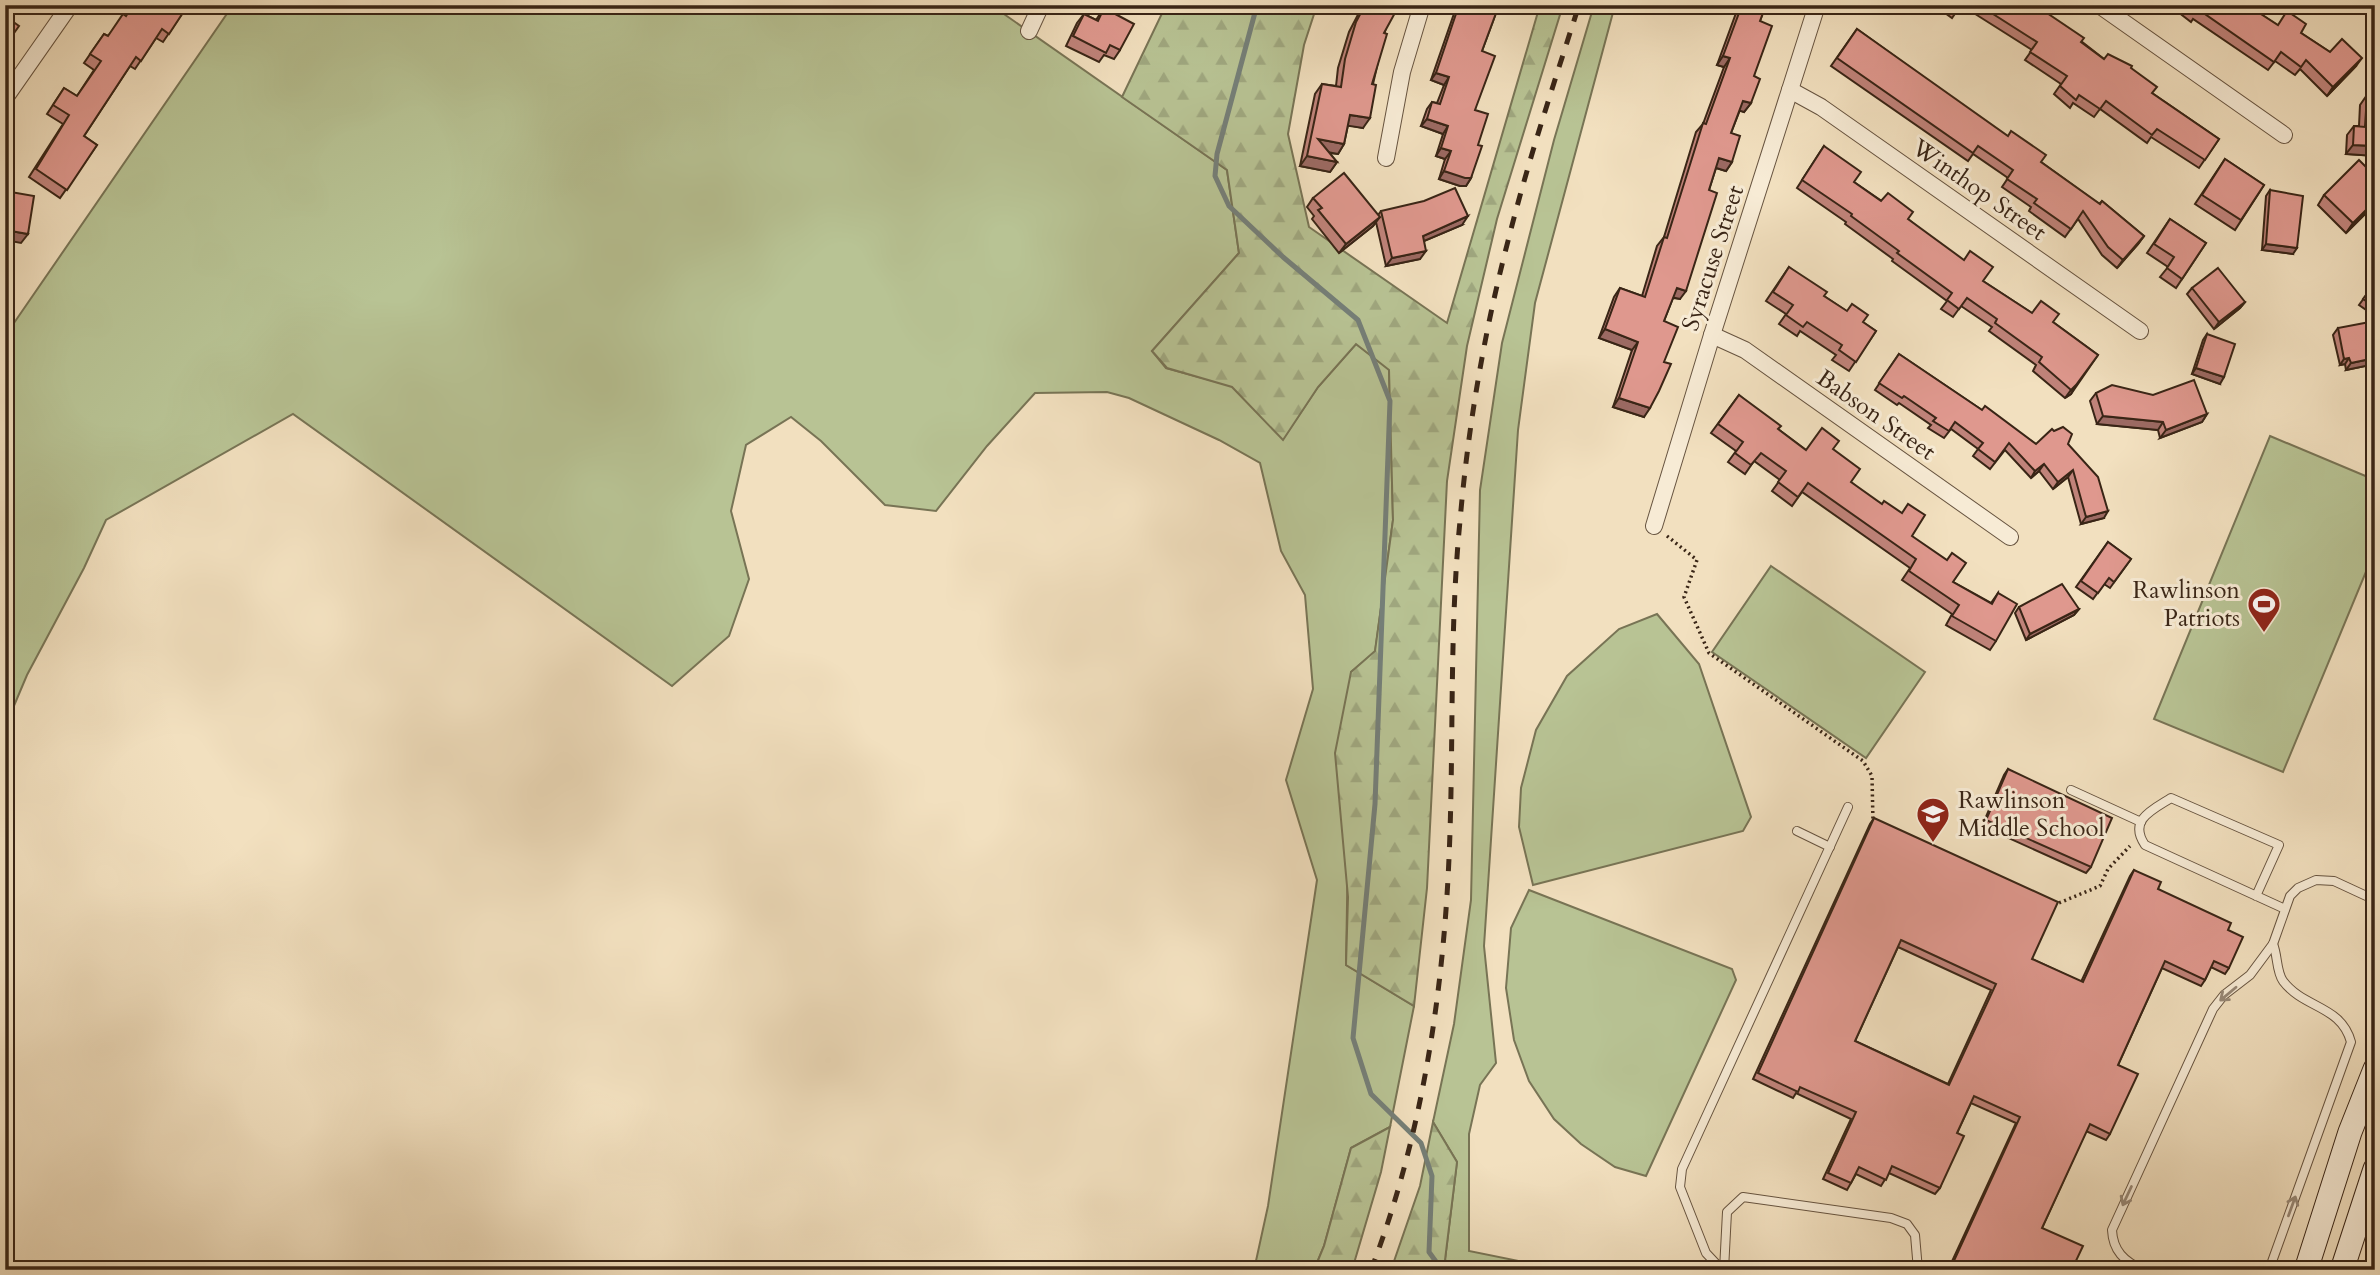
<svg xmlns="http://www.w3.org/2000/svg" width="2380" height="1275" font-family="Cardo,serif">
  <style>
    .green { fill: #b8c394; stroke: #787455; stroke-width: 2 }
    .forest { fill: url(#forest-firs); stroke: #787455; stroke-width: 2 }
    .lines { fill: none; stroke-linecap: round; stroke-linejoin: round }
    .stream { stroke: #757f78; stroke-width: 5 }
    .lane-casing { stroke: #675440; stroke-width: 10 }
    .street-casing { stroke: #675440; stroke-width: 18 }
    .secondary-casing { stroke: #392516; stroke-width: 25 }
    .path { stroke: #392516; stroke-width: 3.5; stroke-dasharray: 2 3.5; stroke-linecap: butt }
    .lane { stroke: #f7ebd5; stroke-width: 8 }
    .street { stroke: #f7ebd5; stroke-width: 16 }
    .secondary { stroke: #f7ebd5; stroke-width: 23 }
    .rail { stroke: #392516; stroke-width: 5; stroke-dasharray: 12 12; stroke-linecap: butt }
    .wall { fill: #c0837a; stroke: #392516; stroke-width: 2; fill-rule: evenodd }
    .shaded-wall { fill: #9c6a63; stroke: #392516; stroke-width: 2 }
    .building { fill: #df988e; stroke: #392516; stroke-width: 2; fill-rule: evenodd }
    .oneway { stroke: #988876 }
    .labels { text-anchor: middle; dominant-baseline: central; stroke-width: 6; stroke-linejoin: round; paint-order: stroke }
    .street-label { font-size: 24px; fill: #392516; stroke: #f7ebd5 }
    .poi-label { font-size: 24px; fill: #392516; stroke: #f7ebd5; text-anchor: end }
  </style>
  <defs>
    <pattern id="forest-firs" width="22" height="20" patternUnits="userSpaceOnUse" patternTransform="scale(1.75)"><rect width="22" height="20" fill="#b8c394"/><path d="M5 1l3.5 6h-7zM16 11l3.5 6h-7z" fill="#9fa77f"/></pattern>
  </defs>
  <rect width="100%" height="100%" fill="#f2e0bf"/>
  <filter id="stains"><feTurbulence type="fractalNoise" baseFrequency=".00286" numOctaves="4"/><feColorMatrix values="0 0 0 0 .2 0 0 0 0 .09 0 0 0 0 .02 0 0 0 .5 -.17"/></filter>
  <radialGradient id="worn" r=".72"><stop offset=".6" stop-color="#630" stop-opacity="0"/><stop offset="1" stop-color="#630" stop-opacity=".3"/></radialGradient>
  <g class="green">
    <polygon points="233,5 991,5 1227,170 1239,253 1152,351 1166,368 1232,386 1283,439 1318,387 1356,344 1389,369 1393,520 1375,652 1351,672 1346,965 1414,1006 1390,1127 1351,1148 1324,1246 1314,1270 1254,1270 1268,1206 1317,880 1286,780 1313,689 1305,595 1281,551 1260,463 1219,440 1129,398 1107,392 1035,393 987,446 936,511 885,505 821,441 791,417 746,445 731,511 749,579 729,636 672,686 293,414 106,520 84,568 27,675 5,727 5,336"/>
    <polygon points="1594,5 1615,5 1535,303 1518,430 1484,946 1496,1063 1480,1085 1469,1134 1469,1251 1564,1270 1459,1270 1445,1260 1457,1162 1433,1122 1454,1024 1471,900 1480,490 1502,343 1554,140"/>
    <polygon points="2270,436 2375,480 2375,550 2283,772 2154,719"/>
    <polygon points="1771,566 1925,672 1866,758 1712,652"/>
    <polygon points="1657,614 1699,664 1751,817 1743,831 1533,885 1519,827 1521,788 1536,730 1567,676 1619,629"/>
    <polygon points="1529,890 1732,969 1736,980 1646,1176 1615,1167 1581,1144 1554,1119 1529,1081 1514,1040 1506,988 1511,928"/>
  </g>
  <g class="forest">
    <polygon points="1166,5 1317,5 1304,45 1288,134 1309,227 1447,323 1540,5 1563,5 1497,219 1467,346 1447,481 1427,888 1414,1006 1346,965 1348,897 1335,753 1351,672 1375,651 1393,520 1389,370 1356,344 1318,387 1283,440 1232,387 1167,368 1152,351 1239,253 1227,170 1122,97"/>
    <polygon points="1433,1122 1457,1162 1445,1260 1459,1270 1391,1270 1420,1186"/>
    <polygon points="1390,1127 1381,1172 1352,1270 1314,1270 1324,1246 1351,1148"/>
  </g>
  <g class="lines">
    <polyline class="stream" points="1257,5 1217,154 1215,176 1229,206 1283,257 1358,320 1390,401 1375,804 1353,1038 1371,1094 1421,1143 1432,1176 1429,1252 1442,1270"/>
    <defs>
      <g id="lane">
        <polyline points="2071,790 2141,822"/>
        <polyline points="1797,831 1830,847"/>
        <path d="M2256 896 2279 845 2171 798C2152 810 2128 820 2145 845L2285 909"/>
        <polyline points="1722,1270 1706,1253 1680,1187 1682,1169 1848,807"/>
        <polyline points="1724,1270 1727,1212 1743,1197 1891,1218 1907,1224 1915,1235 1918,1270"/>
        <path d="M2143 1270C2124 1261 2113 1251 2112 1230L2213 1009 2224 995 2250 975 2273 944 2290 896 2298 888 2316 880 2334 881 2375 900"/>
        <path d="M2269 1270 2351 1042C2341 1005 2304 1009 2283 981 2276 971 2278 956 2273 944"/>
      </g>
      <g id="street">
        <polyline points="2099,5 2284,135"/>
        <polyline points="1029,31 1041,5"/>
        <polyline points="1790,90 1821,107 2140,331"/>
        <polyline points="5,98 70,5"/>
        <polyline points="1386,158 1402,72 1422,5"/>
        <polyline points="1712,335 1745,350 2010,537"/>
        <polyline points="1654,526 1712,335 1817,5"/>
      </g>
      <g id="secondary">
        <polyline points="2306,1270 2350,1132 2375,1069"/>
        <polyline points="2342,1270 2375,1169"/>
      </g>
    </defs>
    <use href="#lane" class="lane-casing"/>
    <use href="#street" class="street-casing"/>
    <use href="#secondary" class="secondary-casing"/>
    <g class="path">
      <polyline points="1667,536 1697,560 1684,597 1709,653 1863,761 1872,776 1873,822"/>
      <polyline points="2054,905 2100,886 2108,869 2130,846"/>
    </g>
    <use href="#lane" class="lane"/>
    <use href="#street" class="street"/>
    <use href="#secondary" class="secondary"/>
    <path class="rail" d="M1371 1270C1421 1140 1443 997 1449 858 1454 746 1449 633 1460 521 1468 427 1484 333 1508 241 1528 161 1554 83 1579 5"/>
  </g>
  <g class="wall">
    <polygon points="188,5 163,42 156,38 135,69 130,66 84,136 97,145 60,198 29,177 63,124 47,114 64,88 77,96 94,70 84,63 104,34 108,36 126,16"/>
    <polygon points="1363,5 1391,5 1363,128 1348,125 1344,144 1338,154 1329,153 1337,162 1330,172 1300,166 1315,94 1322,84 1336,86 1338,68 1349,32"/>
    <polygon points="1457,5 1499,5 1482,51 1475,110 1478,145 1471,178 1466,186 1460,186 1439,179 1445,159 1436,156 1443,134 1421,126 1427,109 1432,102 1437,103 1444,85 1431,80"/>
    <polygon points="1732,5 1766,5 1760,21 1751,103 1744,112 1740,110 1731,133 1732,162 1726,171 1716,168 1709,190 1680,299 1673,298 1664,321 1644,417 1613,407 1632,350 1599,338 1614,297 1620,288 1642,296 1657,246 1664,237 1696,132 1703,124 1724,67 1717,65 1736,13 1730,10"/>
    <polygon points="1934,5 2035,5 2104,59 2131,68 2152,93 2219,139 2199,168 2151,137 2147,143 2100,109 2094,117 2073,103 2070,108 2054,94 2061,84 2025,60 2032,50 1961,5 1952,18"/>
    <polygon points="2169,5 2247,5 2277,25 2301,33 2330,52 2356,66 2327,96 2300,69 2295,75 2275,61 2268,70 2193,19 2191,22"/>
    <polygon points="2343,5 2355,5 2351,11"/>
    <polygon points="2360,5 2375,5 2375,12 2370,12"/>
    <polygon points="1104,8 1120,50 1114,59 1104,55 1099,62 1066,46 1077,23 1084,14 1096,20"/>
    <polygon points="1857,29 2099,204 2102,201 2144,236 2138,244 2117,268 2102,255 2078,219 2065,237 2029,211 2031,207 2002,187 2008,178 1973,154 1968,161 1831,66"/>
    <polygon points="2367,95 2375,156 2346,154 2347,135 2354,126 2359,126 2360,105"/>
    <polygon points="1824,146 1854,182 1908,219 1983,281 2032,313 2053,322 2098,355 2071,394 2065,398 2033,371 2036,365 1989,331 1992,327 1961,306 1953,317 1941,309 1947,301 1892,261 1893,259 1845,224 1846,222 1797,188"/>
    <polygon points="2225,159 2264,185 2235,230 2195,204"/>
    <polygon points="2375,176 2375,204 2346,233 2318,205 2324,195"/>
    <polygon points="2270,190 2293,254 2262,250 2266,196"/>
    <polygon points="1313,198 1378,215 1381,211 1462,225 1424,241 1420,259 1386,266 1376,222 1373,226 1339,253 1312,219 1314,216 1307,207"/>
    <polygon points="2170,219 2206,243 2176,288 2160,277 2168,267 2147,253"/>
    <polygon points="1789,267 1824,296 1876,331 1849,371 1832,360 1836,355 1800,331 1797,336 1779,324 1786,314 1766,301"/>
    <polygon points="2375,283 2375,316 2359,305"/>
    <polygon points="2192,288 2245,302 2240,308 2214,329 2187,294"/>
    <polygon points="2338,328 2375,364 2346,370 2345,364 2340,365 2333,335"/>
    <polygon points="2207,334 2220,384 2192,374 2203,340"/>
    <polygon points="1899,354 1982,410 2036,444 2068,444 2104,518 2081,524 2068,477 2053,489 2039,471 2031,478 2005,450 1990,469 1973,456 1978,449 1951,429 1944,438 1928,428 1931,425 1899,403 1897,405 1875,390"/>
    <polygon points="2096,393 2207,414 2202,422 2160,438 2158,430 2097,424 2090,401"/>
    <polygon points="1739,395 1778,429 1806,450 1833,449 1851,482 1912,536 1953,582 1991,603 1998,593 1996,641 1990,650 1946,625 1952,614 1902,580 1910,568 1802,492 1792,506 1772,491 1780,480 1754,461 1745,474 1728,462 1736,451 1711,433"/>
    <polygon points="2375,401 2375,411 2370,408"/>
    <polygon points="2108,542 2131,559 2110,588 2104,584 2093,599 2076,587"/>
    <polygon points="2019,607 2079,609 2074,615 2026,640 2015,613"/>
    <polygon points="2008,769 2091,867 2086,873 1982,826 2004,775"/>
    <path d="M1874 818 2032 959 2081 982 2130 876 2134 870 2158 889 2228 930 2229 968 2225 974 2211 967 2205 980 2201 986 2162 968 2118 1065 2110 1134 2106 1140 2086 1131 2042 1228 2074 1265 2084 1270H1948L2016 1123 1971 1103 1957 1133 1940 1188 1935 1194 1889 1173 1881 1186 1856 1174 1847 1190 1823 1179 1851 1119 1796 1093 1793 1098 1753 1079 1870 824ZM1898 947 1991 990 1948 1084 1855 1041Z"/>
  </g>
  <g class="shaded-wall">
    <polygon points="1733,5 1741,5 1736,13 1730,10"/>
    <polygon points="2374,5 2375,12 2370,12"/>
    <polygon points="1723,56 1730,58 1724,67 1717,65"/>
    <polygon points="2362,58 2356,66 2327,96 2333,87"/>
    <polygon points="1436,73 1449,77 1444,85 1431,80"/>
    <polygon points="1743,101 1751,103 1744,112 1737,110"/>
    <polygon points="1350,115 1370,118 1363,128 1343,125"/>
    <polygon points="1427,119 1448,126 1443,134 1421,126"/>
    <polygon points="1318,139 1344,144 1338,154 1311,149"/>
    <polygon points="2353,145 2375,146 2375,156 2346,154"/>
    <polygon points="1441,148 1451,151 1445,159 1436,156"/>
    <polygon points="1307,156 1337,162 1330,172 1300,166"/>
    <polygon points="1719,158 1732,162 1726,171 1713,167"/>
    <polygon points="1444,171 1471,178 1466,186 1460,186 1439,179"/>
    <polygon points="2375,201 2375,204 2346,233 2353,223"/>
    <polygon points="1468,216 1462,225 1417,244 1423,236"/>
    <polygon points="1380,217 1373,226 1339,253 1346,244"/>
    <polygon points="5,230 28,234 21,243 5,240"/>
    <polygon points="2144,236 2138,244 2117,268 2123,260"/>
    <polygon points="2266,244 2297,248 2293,254 2262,250"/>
    <polygon points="1426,251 1420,259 1386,266 1392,258"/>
    <polygon points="1677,288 1686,291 1680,299 1671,297"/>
    <polygon points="2245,302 2240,308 2214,329 2219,322"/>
    <polygon points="1605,329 1638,342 1632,350 1599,338"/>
    <polygon points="2349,358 2345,364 2340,365 2344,359"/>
    <polygon points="2375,358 2375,364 2346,370 2351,363"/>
    <polygon points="2196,368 2224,377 2220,384 2192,374"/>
    <polygon points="2076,385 2071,394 2065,398 2071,390"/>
    <polygon points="1619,398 1650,408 1644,417 1613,407"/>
    <polygon points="2207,414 2202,422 2160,438 2166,430"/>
    <polygon points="2103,416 2163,422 2158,430 2097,424"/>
    <polygon points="2044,464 2039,471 2031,478 2035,471"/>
    <polygon points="2073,470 2068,477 2053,489 2058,482"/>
    <polygon points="2108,511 2104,518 2081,524 2086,517"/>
    <polygon points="2079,609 2074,615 2026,640 2030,634"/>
  </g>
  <g class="building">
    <polygon points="133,5 188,5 169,34 162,29 141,61 136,57 84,136 97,145 67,190 36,169 69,115 53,105 64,88 77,96 101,61 90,54 104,34 108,36 123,14 126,16"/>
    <polygon points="1365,5 1391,5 1389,8 1396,11 1384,33 1387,34 1372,84 1376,85 1370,118 1350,115 1344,144 1318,139 1337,162 1307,156 1322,84 1341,87 1345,59 1356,22"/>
    <polygon points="1459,5 1499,5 1482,51 1495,56 1475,110 1488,114 1478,145 1482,146 1471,178 1465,178 1444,171 1451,151 1441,148 1448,126 1427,119 1432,102 1440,104 1449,77 1436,73"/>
    <polygon points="1742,5 1766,5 1760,21 1772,26 1754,76 1760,79 1751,103 1743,101 1731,133 1740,136 1732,162 1719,158 1709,190 1717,193 1686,291 1677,288 1664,321 1678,327 1664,362 1671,364 1659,391 1650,408 1619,398 1638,342 1605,329 1620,288 1645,297 1664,237 1667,238 1703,123 1706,124 1730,58 1723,56"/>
    <polygon points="1950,5 1961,5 1957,10"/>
    <polygon points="1979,5 2035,5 2084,38 2081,42 2104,59 2108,54 2132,66 2131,68 2157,87 2152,93 2219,139 2205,160 2157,129 2152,135 2106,101 2100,109 2079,95 2076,100 2060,86 2067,76 2030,52 2037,42"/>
    <polygon points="2186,5 2247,5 2278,25 2287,11 2306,24 2301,33 2330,52 2342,39 2362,58 2333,87 2306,60 2301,67 2281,52 2274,62 2199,10 2197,13"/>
    <polygon points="1104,8 1134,24 1120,50 1110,45 1106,53 1073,36 1084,14 1098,21"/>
    <polygon points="5,16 19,26 7,43 5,42"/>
    <polygon points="1857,29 2008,136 2011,131 2046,155 2041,162 2100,204 2102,201 2144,236 2123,260 2108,247 2083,211 2071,229 2034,203 2037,199 2007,179 2013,170 1978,146 1973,153 1837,58"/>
    <polygon points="2367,95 2375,96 2375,146 2353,145 2354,126 2365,127"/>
    <polygon points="1824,146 1861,172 1854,182 1881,201 1888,193 1913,212 1908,219 1964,260 1970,251 1993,267 1983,281 2032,313 2041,301 2059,314 2053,322 2098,355 2076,385 2071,390 2039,362 2042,357 1995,323 1997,319 1967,298 1959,309 1947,300 1952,293 1897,253 1899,251 1851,216 1852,214 1802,180"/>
    <polygon points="2225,159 2264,185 2241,220 2202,195"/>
    <polygon points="2359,160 2375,176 2375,201 2353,223 2324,195"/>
    <polygon points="1344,173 1380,217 1346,244 1318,210 1322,208 1313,198"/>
    <polygon points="1455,188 1468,216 1423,236 1426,251 1392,258 1381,211 1424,201"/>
    <polygon points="2270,190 2303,196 2297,248 2266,244"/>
    <polygon points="5,191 34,196 28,234 5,230"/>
    <polygon points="2170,219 2206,243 2182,279 2167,268 2174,257 2154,244"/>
    <polygon points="1789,267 1827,292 1824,296 1847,311 1852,304 1868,315 1863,322 1876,331 1856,362 1839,350 1842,345 1807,322 1803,327 1786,315 1793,305 1773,292"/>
    <polygon points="2218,268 2245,302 2219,322 2192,288"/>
    <polygon points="2375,283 2375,307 2363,299"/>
    <polygon points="2375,321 2375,358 2351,363 2349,358 2344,359 2338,328"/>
    <polygon points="2207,334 2235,344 2224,377 2196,368"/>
    <polygon points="1899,354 1982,410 1985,406 2036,444 2052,429 2054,431 2063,427 2072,434 2068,444 2098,477 2108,511 2086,517 2073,470 2058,482 2044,464 2035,471 2009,443 1995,462 1978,449 1983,443 1955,422 1949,431 1933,421 1936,418 1904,396 1902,398 1879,383"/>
    <polygon points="2194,380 2207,414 2166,430 2163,422 2103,416 2096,393 2112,385 2153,395"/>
    <polygon points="1739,395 1781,426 1778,429 1806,450 1822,428 1839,441 1833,449 1860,469 1851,482 1882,504 1884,501 1902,513 1908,504 1925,515 1912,536 1947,560 1952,553 1966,563 1953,582 1992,604 1998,593 2017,604 1996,641 1952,616 1959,605 1909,571 1916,559 1808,483 1798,497 1778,482 1786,471 1761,453 1751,465 1735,453 1743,442 1718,424"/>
    <polygon points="2108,542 2131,559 2114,582 2109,578 2098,593 2081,581"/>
    <polygon points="2062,584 2079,609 2030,634 2019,607"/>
    <polygon points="2008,769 2112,818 2091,867 1986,820"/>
    <path d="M1874 818 2058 902 2032 959 2083 982 2134 870 2161 882 2158 889 2231 923 2228 930 2243 937 2229 968 2214 961 2205 980 2165 961 2118 1065 2138 1074 2110 1134 2090 1124 2042 1228 2083 1246 2074 1265 2084 1270H1963L1952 1265 2020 1117 1974 1096 1957 1133 1964 1136 1940 1188 1892 1166 1886 1180 1859 1167 1851 1183 1828 1173 1856 1112 1800 1087 1798 1092 1758 1073ZM1901 940 1996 984 1949 1085 1855 1041Z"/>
  </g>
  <defs><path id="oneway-shaft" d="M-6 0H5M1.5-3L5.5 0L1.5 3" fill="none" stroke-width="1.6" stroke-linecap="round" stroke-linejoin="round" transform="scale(1.75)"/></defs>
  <g class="oneway">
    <use href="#oneway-shaft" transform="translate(2228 994) rotate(140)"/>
    <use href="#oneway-shaft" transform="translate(2127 1196) rotate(115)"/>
    <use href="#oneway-shaft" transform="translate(2292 1206) rotate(-70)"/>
  </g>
  <defs>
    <symbol id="stadium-pin" viewBox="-11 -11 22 30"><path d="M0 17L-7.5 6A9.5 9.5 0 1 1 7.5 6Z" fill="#8f2418" stroke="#f7ebd5"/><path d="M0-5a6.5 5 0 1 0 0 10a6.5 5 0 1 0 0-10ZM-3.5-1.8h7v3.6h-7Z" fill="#fff"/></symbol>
    <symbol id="school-pin" viewBox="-11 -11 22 30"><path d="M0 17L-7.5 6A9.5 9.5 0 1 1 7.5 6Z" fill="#8f2418" stroke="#f7ebd5"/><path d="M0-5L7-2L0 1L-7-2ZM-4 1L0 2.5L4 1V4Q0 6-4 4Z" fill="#fff"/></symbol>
  </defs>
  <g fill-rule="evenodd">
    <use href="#stadium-pin" x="2245" y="585" width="38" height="52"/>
    <use href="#school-pin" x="1914" y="795" width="38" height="52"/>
  </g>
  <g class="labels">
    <g class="street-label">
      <text transform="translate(1979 190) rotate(35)">Winthop Street</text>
      <text transform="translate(1713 258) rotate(-72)">Syracuse Street</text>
      <text transform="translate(1876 415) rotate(35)">Babson Street</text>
    </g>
    <g class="poi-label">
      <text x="2240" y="590">Rawlinson<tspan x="2240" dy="28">Patriots</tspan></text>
      <text x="1958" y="800" text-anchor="start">Rawlinson<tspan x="1958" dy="28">Middle School</tspan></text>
    </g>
  </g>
  <rect width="2380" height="1275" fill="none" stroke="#f2e0bf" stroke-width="28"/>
  <rect x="7" y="7" width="2366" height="1261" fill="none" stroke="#392516" stroke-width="3.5"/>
  <rect x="14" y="14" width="2352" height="1247" fill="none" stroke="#392516" stroke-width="2"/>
  <rect width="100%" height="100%" filter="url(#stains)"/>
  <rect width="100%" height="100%" fill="url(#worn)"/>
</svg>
